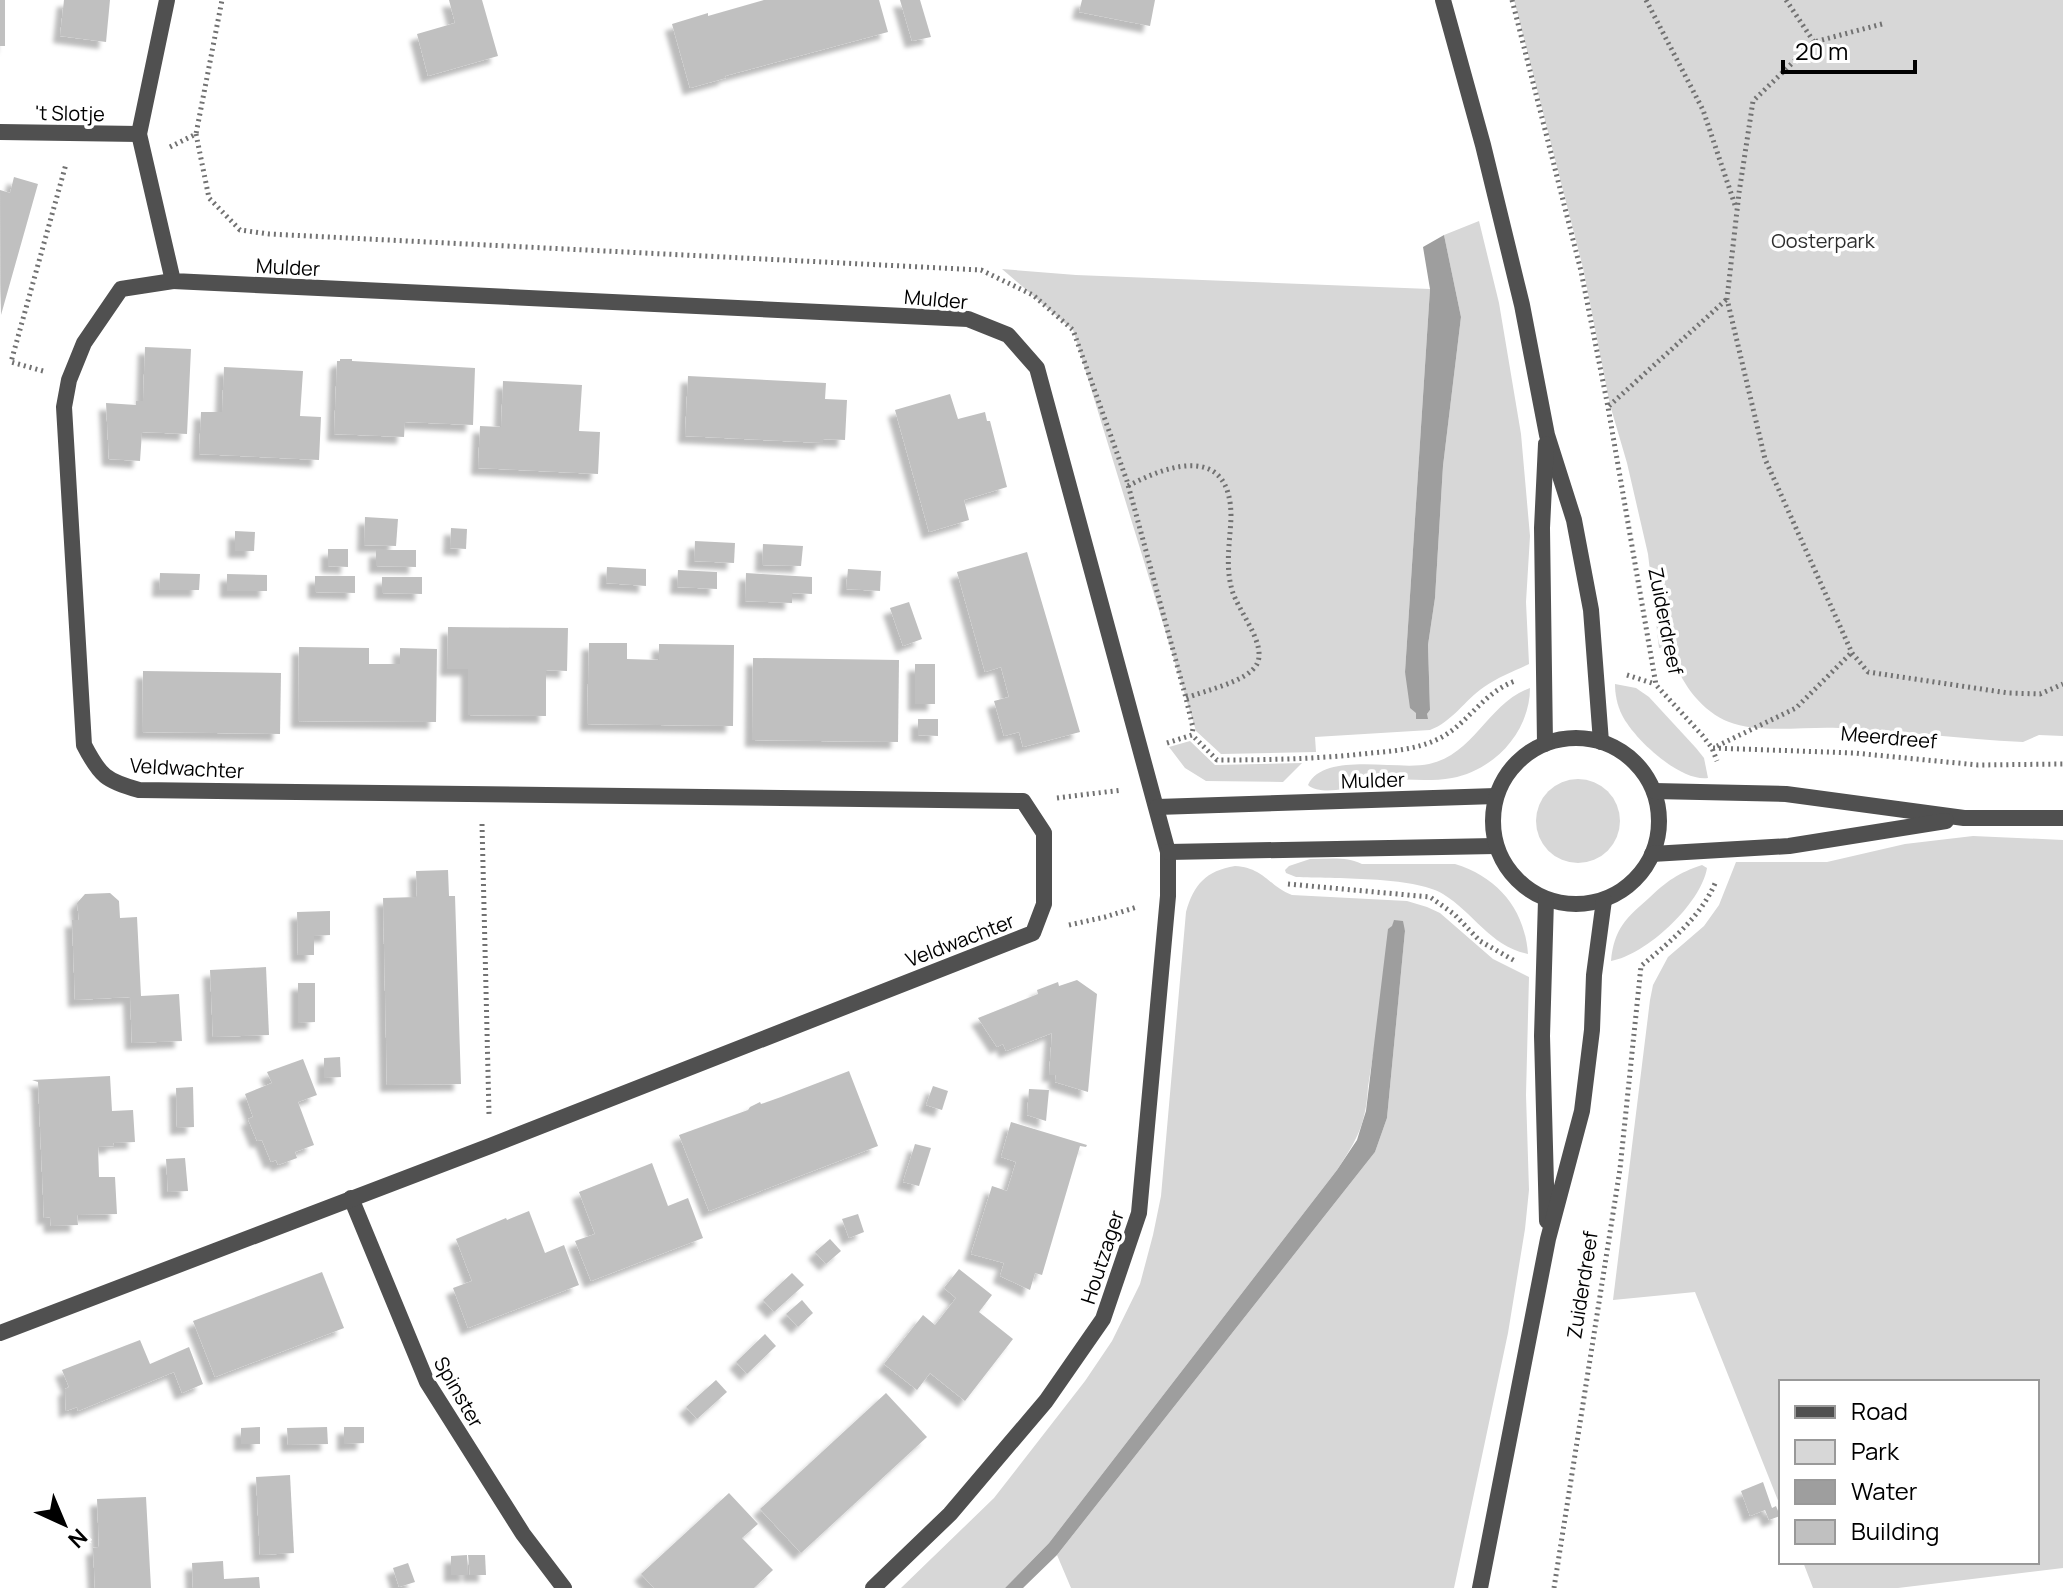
<svg xmlns="http://www.w3.org/2000/svg" width="2063" height="1588" font-family="Manrope,sans-serif">
  <style>
    .green { fill: #d7d7d7 }
    .water { fill: #9e9e9e }
    .building { fill: #c0c0c0; filter: url(#shadow) }
    .lines { fill: none; stroke-linecap: round; stroke-linejoin: round }
    .path { stroke: #727272; stroke-width: 5; stroke-dasharray: 2 4; stroke-linecap: butt }
    .minor { stroke: #505050; stroke-width: 16 }
    .tertiary { stroke: #505050; stroke-width: 16 }
    .labels { text-anchor: middle; dominant-baseline: central; stroke-width: 7; stroke-linejoin: round; paint-order: stroke }
    .street-label { font-size: 20px; fill: #000; stroke: #fff }
    .park-label { font-size: 20px; fill: #2e2e2e; stroke: #fff }
  </style>
  <defs>
    <filter id="shadow"><feDropShadow dx="-7" dy="7" stdDeviation="2" flood-color="#0004"/></filter>
  </defs>
  <rect width="100%" height="100%" fill="#fff"/>
  <g class="green">
    <path d="M1514 0H2063V736L2039 735 2023 742C1961 739 1901 731 1839 728 1808 726 1758 734 1729 722 1703 712 1682 685 1674 659L1670 657 1668 647 1659 648 1648 554 1627 463 1610 405 1583 268Z"/>
    <path d="M1479 221 1499 303 1521 434 1530 536 1526 602 1529 664C1514 671 1498 677 1484 687 1465 700 1452 722 1430 730L1315 737 1316 752 1221 754 1196 731 1073 330 1002 269 1076 275 1430 289 1405 672 1427 714 1430 710 1428 645 1435 598 1443 466 1461 317 1444 235Z"/>
    <path d="M1615 684 1636 688 1649 697 1696 748 1704 758 1708 778C1680 782 1634 739 1622 715 1617 705 1615 694 1615 684Z"/>
    <path d="M1530 688C1530 731 1495 770 1452 778 1424 783 1394 777 1366 780 1357 781 1351 787 1343 789 1333 791 1315 792 1308 785 1324 751 1398 771 1429 764 1475 754 1488 703 1530 688Z"/>
    <polygon points="1190,741 1215,765 1302,763 1283,782 1206,781 1185,768 1169,747"/>
    <circle cx="1578" cy="821" r="42"/>
    <polygon points="1973,836 2063,840 2063,1568 1898,1588 1813,1588 1803,1562 2037,1562 2037,1382 1781,1382 1781,1508 1695,1292 1613,1300 1650,1000 1653,985 1668,957 1704,926 1719,905 1736,862 1827,862 1905,844"/>
    <path d="M1310 859C1328 859 1346 856 1362 864H1455C1498 877 1525 910 1528 954 1490 946 1474 913 1443 894 1414 876 1332 879 1296 877L1286 873 1285 870 1289 866Z"/>
    <path d="M1702 865 1707 868C1701 904 1646 955 1611 961 1614 929 1626 918 1649 898 1667 881 1678 873 1702 865Z"/>
    <path d="M1235 866C1265 868 1268 886 1292 895L1407 901 1427 907 1440 913 1493 959 1529 977 1526 1095 1529 1190 1525 1229 1508 1333 1454 1588H1071L1057 1555 1375 1152 1387 1118 1405 931 1403 927 1394 921 1368 1087C1366 1124 1357 1140 1337 1170L1049 1543 1005 1588H901L994 1498 1085 1381 1112 1341 1140 1284 1153 1235 1161 1196 1186 912C1194 884 1206 871 1235 866Z"/>
  </g>
  <g class="water">
    <polygon points="1444,235 1461,317 1443,466 1435,598 1428,645 1430,710 1427,714 1428,719 1416,719 1416,713 1410,708 1405,672 1430,289 1423,247"/>
    <polygon points="1394,920 1403,921 1405,931 1387,1118 1375,1152 1057,1555 1023,1588 1005,1588 1049,1543 1337,1170 1357,1140 1366,1111 1388,929 1392,926"/>
  </g>
  <g class="building">
    <rect x="0" y="0" width="5" height="46"/>
    <polygon points="64,0 110,0 106,42 60,36"/>
    <polygon points="449,0 482,0 498,56 428,76 417,34 455,23"/>
    <polygon points="764,0 879,0 888,32 725,76 726,78 690,88 672,24 708,13 708,16"/>
    <polygon points="900,0 920,0 931,37 912,41"/>
    <polygon points="1082,0 1155,0 1150,26 1079,12"/>
    <polygon points="14,177 38,184 1,315 0,190 10,193"/>
    <polygon points="145,347 191,349 187,434 142,432 140,461 109,459 106,403 136,405 136,401 143,401"/>
    <polygon points="340,359 352,359 352,361 475,368 473,425 405,422 404,437 334,434 337,361 340,361"/>
    <polygon points="224,367 303,371 300,416 321,417 319,460 199,454 201,412 222,412"/>
    <polygon points="688,376 826,383 825,399 847,400 845,440 823,439 823,443 685,436"/>
    <polygon points="503,381 582,385 579,431 600,432 598,474 478,468 480,426 501,427"/>
    <polygon points="950,394 958,419 985,412 987,421 990,421 1007,487 964,500 969,520 929,532 895,410"/>
    <polygon points="365,517 398,519 396,546 364,545"/>
    <polygon points="451,528 467,529 466,549 450,548"/>
    <polygon points="235,531 255,532 254,551 235,551"/>
    <polygon points="695,541 735,543 734,563 694,561"/>
    <polygon points="763,544 803,546 801,566 762,565"/>
    <polygon points="328,549 348,549 348,567 328,566"/>
    <polygon points="376,550 416,550 416,567 376,566"/>
    <polygon points="1027,552 1080,732 1023,747 1019,732 1004,736 994,701 1009,697 1001,667 985,672 957,572"/>
    <polygon points="607,567 646,569 646,586 606,583"/>
    <polygon points="848,569 881,571 880,591 846,589"/>
    <polygon points="678,570 717,572 717,589 677,587"/>
    <polygon points="160,573 200,574 199,590 159,590"/>
    <polygon points="746,573 812,577 812,594 792,593 792,603 745,601"/>
    <polygon points="227,574 267,575 267,591 227,591"/>
    <polygon points="315,576 355,576 355,593 315,592"/>
    <polygon points="382,577 422,577 422,594 382,593"/>
    <polygon points="909,602 922,639 903,646 890,608"/>
    <polygon points="448,627 568,628 567,671 546,670 546,716 468,715 468,669 447,669"/>
    <polygon points="589,643 627,643 627,659 659,660 659,644 734,645 733,726 587,724"/>
    <polygon points="299,647 369,648 369,664 400,664 400,648 437,649 436,722 298,721"/>
    <polygon points="753,658 899,660 898,742 752,740"/>
    <rect x="915" y="664" width="20" height="40"/>
    <polygon points="143,671 281,673 280,734 142,732"/>
    <polygon points="918,719 938,719 938,736 918,735"/>
    <polygon points="448,870 449,896 455,896 461,1084 387,1085 383,898 417,897 416,871"/>
    <polygon points="110,893 119,901 120,918 137,917 141,996 179,994 182,1041 132,1043 130,997 75,1000 72,920 79,920 77,903 85,894"/>
    <polygon points="330,911 330,935 314,936 314,955 298,955 297,912"/>
    <polygon points="266,967 269,1035 213,1037 210,970"/>
    <polygon points="1077,980 1097,994 1088,1092 1055,1082 1056,1075 1049,1075 1052,1033 1006,1051 1003,1044 997,1047 978,1018 1038,994 1037,990 1058,982 1059,986"/>
    <polygon points="298,983 315,983 315,1022 298,1023"/>
    <polygon points="340,1057 341,1077 324,1078 324,1058"/>
    <polygon points="303,1059 317,1095 298,1102 314,1145 295,1152 297,1158 278,1165 276,1160 271,1162 262,1140 257,1141 248,1119 253,1117 245,1094 272,1083 267,1072"/>
    <polygon points="849,1071 878,1146 709,1211 679,1135 748,1110 750,1107 760,1102 761,1104 781,1097"/>
    <polygon points="110,1076 112,1111 133,1110 135,1142 113,1143 114,1146 98,1147 99,1177 115,1177 117,1214 77,1215 78,1225 51,1226 50,1217 44,1218 38,1082 32,1080"/>
    <polygon points="933,1086 948,1091 942,1110 926,1105"/>
    <polygon points="193,1087 194,1127 177,1128 176,1088"/>
    <polygon points="1029,1089 1049,1090 1046,1121 1027,1115"/>
    <polygon points="1011,1122 1087,1145 1086,1147 1080,1146 1042,1275 1035,1273 1030,1290 1000,1276 1004,1263 971,1254 992,1186 1007,1191 1016,1162 1001,1157"/>
    <polygon points="915,1144 931,1148 919,1186 903,1182"/>
    <polygon points="185,1158 188,1191 168,1192 166,1159"/>
    <polygon points="652,1163 668,1206 688,1198 703,1238 591,1281 575,1241 595,1234 579,1192"/>
    <polygon points="529,1211 545,1253 564,1245 579,1285 468,1328 453,1288 472,1281 456,1239 506,1218 507,1220"/>
    <polygon points="858,1214 864,1232 849,1238 842,1219"/>
    <polygon points="830,1239 841,1251 826,1264 815,1252"/>
    <polygon points="959,1269 992,1295 979,1312 1013,1339 965,1401 930,1373 917,1390 884,1364 923,1315 935,1325 956,1298 944,1288"/>
    <polygon points="322,1272 344,1328 215,1377 193,1321"/>
    <polygon points="792,1273 804,1285 774,1312 763,1300"/>
    <polygon points="802,1300 813,1313 798,1327 786,1314"/>
    <polygon points="765,1334 776,1346 747,1374 736,1362"/>
    <polygon points="140,1340 150,1364 189,1347 203,1384 182,1393 174,1372 78,1411 77,1407 66,1411 65,1389 69,1387 62,1370"/>
    <polygon points="716,1380 727,1392 697,1419 686,1407"/>
    <polygon points="886,1393 927,1437 801,1553 760,1509"/>
    <polygon points="260,1427 260,1444 241,1444 241,1428"/>
    <polygon points="327,1427 328,1444 288,1445 287,1428"/>
    <polygon points="344,1427 364,1427 364,1443 344,1444"/>
    <polygon points="290,1475 294,1553 260,1555 256,1477"/>
    <polygon points="1763,1482 1772,1508 1776,1506 1780,1516 1769,1520 1765,1510 1750,1516 1741,1491"/>
    <polygon points="729,1493 758,1524 742,1538 773,1570 754,1588 654,1588 641,1574"/>
    <polygon points="146,1497 151,1588 95,1588 93,1548 99,1547 97,1499"/>
    <polygon points="467,1555 468,1575 451,1575 451,1556"/>
    <polygon points="468,1555 485,1555 486,1575 470,1575"/>
    <polygon points="223,1561 224,1579 259,1577 260,1588 193,1588 192,1563"/>
    <polygon points="408,1563 415,1582 399,1587 393,1568"/>
  </g>
  <g class="lines">
    <g class="path">
      <polyline points="1512,0 1581,271 1608,407 1656,685 1702,735 1712,748 1717,761"/>
      <polyline points="1646,0 1703,110 1735,205"/>
      <polyline points="1786,0 1814,42"/>
      <polyline points="1882,24 1814,42 1753,101 1739,193 1727,299 1765,459 1852,653 1868,672 2008,693 2040,694 2063,684"/>
      <polyline points="196,134 209,198 240,230 269,234 981,270 1033,295 1073,330 1127,481 1186,698 1193,728 1192,735"/>
      <polyline points="170,147 196,134 222,0"/>
      <polyline points="43,371 11,362 66,164"/>
      <polyline points="1609,406 1727,299"/>
      <path d="M1128 486C1171 463 1231 445 1231 517 1230 543 1225 565 1232 590 1238 611 1267 644 1257 664 1247 682 1206 690 1186 698"/>
      <polyline points="1627,675 1655,684"/>
      <path d="M1167 743 1192 735 1217 760C1269 760 1319 759 1371 753 1395 751 1420 749 1442 737 1469 722 1483 693 1515 681"/>
      <polyline points="1717,746 1796,708 1851,653"/>
      <polyline points="1713,748 1854,753 1978,765 2063,764"/>
      <polyline points="1057,798 1122,790"/>
      <polyline points="482,824 489,1114"/>
      <polyline points="1288,884 1430,897 1454,914 1480,941 1515,961"/>
      <polyline points="1069,925 1105,917 1137,907"/>
      <path d="M1554 1588 1620 1169 1641 966C1670 942 1702 916 1716 881"/>
    </g>
    <g class="minor">
      <polyline points="167,0 139,134 173,281 968,319 1008,335 1037,368 1168,852 1168,896 1139,1213 1103,1319 1046,1401 950,1514 873,1588"/>
      <polyline points="0,132 139,134"/>
      <polyline points="1157,807 1496,796"/>
      <polyline points="1168,852 1495,846"/>
      <polyline points="351,1198 427,1382 523,1534 564,1588"/>
      <path d="M0 1333 490 1146 1033 933 1044 904V833L1023 801 139 790C106 781 100 776 84 745L64 407 69 380 84 343 121 289 173 281"/>
    </g>
    <g class="tertiary">
      <polyline points="1443,0 1483,145 1522,305 1547,435 1574,520 1591,610 1601,742"/>
      <circle cx="1576" cy="821" r="83"/>
      <polyline points="1545,744 1542,528 1546,444"/>
      <polyline points="1654,791 1786,794 1964,818 2063,818"/>
      <polyline points="1652,854 1789,846 1946,821"/>
      <polyline points="1546,900 1542,1036 1547,1221"/>
      <polyline points="1480,1588 1548,1239 1582,1111 1592,1030 1594,975 1604,900"/>
    </g>
  </g>
  <g class="labels">
    <g class="street-label">
      <text transform="translate(70 113) rotate(1)">'t Slotje</text>
      <text transform="translate(288 267) rotate(3)">Mulder</text>
      <text transform="translate(936 299) rotate(5)">Mulder</text>
      <text transform="translate(1666 621) rotate(79)">Zuiderdreef</text>
      <text transform="translate(1889 737) rotate(5)">Meerdreef</text>
      <text transform="translate(187 768) rotate(3)">Veldwachter</text>
      <text transform="translate(1373 780) rotate(-2)">Mulder</text>
      <text transform="translate(960 940) rotate(-21)">Veldwachter</text>
      <text transform="translate(1102 1257) rotate(-72)">Houtzager</text>
      <text transform="translate(1582 1285) rotate(-81)">Zuiderdreef</text>
      <text transform="translate(459 1392) rotate(60)">Spinster</text>
    </g>
    <g class="park-label">
      <text x="1823" y="240">Oosterpark</text>
    </g>
  </g>
  <rect x="1779" y="1380" width="260" height="184" fill="#ffffff" stroke="#999999" stroke-width="2"/>
  <rect x="1795" y="1406" width="40" height="12" fill="#505050" stroke="#999999" stroke-width="2"/>
  <text x="1851" y="1420" font-size="24" fill="#000000">Road</text>
  <rect x="1795" y="1440" width="40" height="24" fill="#d7d7d7" stroke="#999999" stroke-width="2"/>
  <text x="1851" y="1460" font-size="24" fill="#000000">Park</text>
  <rect x="1795" y="1480" width="40" height="24" fill="#9e9e9e" stroke="#999999" stroke-width="2"/>
  <text x="1851" y="1500" font-size="24" fill="#000000">Water</text>
  <rect x="1795" y="1520" width="40" height="24" fill="#c0c0c0" stroke="#999999" stroke-width="2"/>
  <text x="1851" y="1540" font-size="24" fill="#000000">Building</text>
  <g transform="translate(64 1524) rotate(136)" stroke="#ffffff" stroke-width="6" paint-order="stroke">
  <path d="M0-6L14 30L0 20L-14 30Z" fill="#000000"/>
  <text y="-12" font-size="22" font-weight="bold" text-anchor="middle" fill="#000000">N</text>
  </g>
  <path d="M1783 60v12h132v-12" fill="none" stroke="#000000" stroke-width="4"/>
  <text x="1795" y="60" font-size="24" fill="#000000" stroke="#ffffff" stroke-width="6" paint-order="stroke">20 m</text>
</svg>
